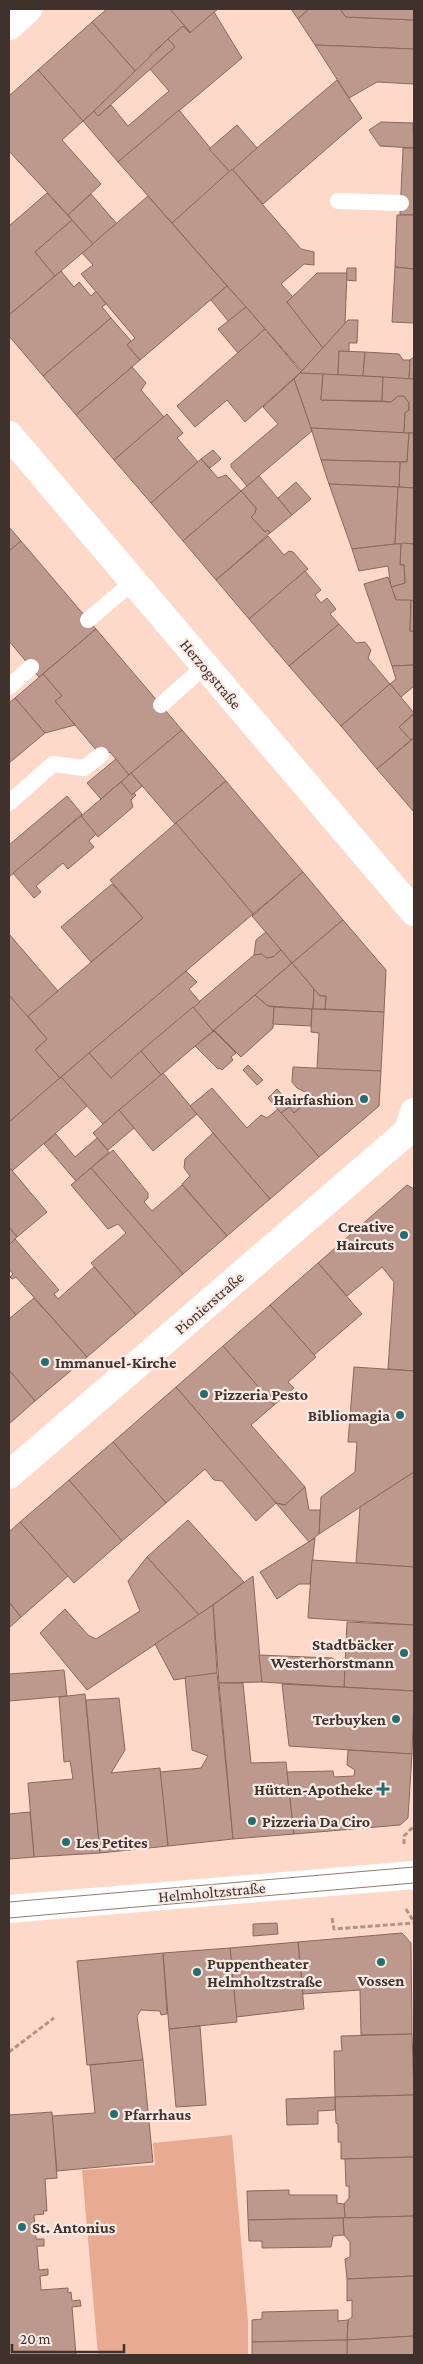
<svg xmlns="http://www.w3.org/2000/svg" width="423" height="2364" font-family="'Crimson Pro',serif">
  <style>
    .green { fill: #e9aa92 }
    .building { fill: #bc998c; stroke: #89685c }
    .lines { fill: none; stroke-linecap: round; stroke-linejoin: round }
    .path { stroke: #b09489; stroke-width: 3; stroke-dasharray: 5 2.5; stroke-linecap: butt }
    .service { stroke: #fff; stroke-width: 16 }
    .minor { stroke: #fff; stroke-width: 28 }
    .tertiary { stroke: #fff; stroke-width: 28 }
    .secondary { stroke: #fff; stroke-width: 28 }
    .tram { stroke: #927a70; stroke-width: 1 }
    .poi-dot { fill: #236e70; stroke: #fbebe6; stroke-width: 2 }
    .labels { text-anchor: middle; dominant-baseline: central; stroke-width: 4.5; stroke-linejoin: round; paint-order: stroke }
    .street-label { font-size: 16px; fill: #3f312b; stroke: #fbebe6 }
    .poi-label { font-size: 16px; font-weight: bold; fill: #3f312b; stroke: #fbebe6; text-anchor: start }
  </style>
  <rect width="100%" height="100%" fill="#fed9ca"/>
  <polygon class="green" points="232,2135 248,2322 248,2355 98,2355 82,2170 155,2165 153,2143"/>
  <g class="building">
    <polygon points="107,9 170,9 191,33 183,26 150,55 152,57 136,72 92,22"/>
    <polygon points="170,9 218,9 191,33"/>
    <polygon points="291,9 309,9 298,19"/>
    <polygon points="309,9 340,9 346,17 414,20 414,49 315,45 298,19"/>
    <polygon points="340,9 414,9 414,20 346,17"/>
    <polygon points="214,12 242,58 118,162 83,121 94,111 98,116 111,105 128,126 169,91 150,69 175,47 168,39 183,26 190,33"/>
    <polygon points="92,22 136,72 83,121 38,70"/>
    <polygon points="168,39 175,47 98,116 94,111"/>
    <polygon points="315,45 414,49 414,84 377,82 349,98"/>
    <polygon points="38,70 83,121 62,140 101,184 68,215 9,151 9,96"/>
    <polygon points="337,80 362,118 263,204 232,169"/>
    <polygon points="179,110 230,172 172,223 118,162"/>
    <polygon points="381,122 413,123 414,148 380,146 369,130"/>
    <polygon points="237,125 257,148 230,172 209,149"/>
    <polygon points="403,148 414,148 414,215 400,215"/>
    <polygon points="232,169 301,249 314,252 314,265 304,264 281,284 293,297 287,302 323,348 302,371 172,223"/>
    <polygon points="47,193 72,220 35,252 55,276 9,315 9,226"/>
    <polygon points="91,194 117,224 93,244 68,215"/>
    <polygon points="148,196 227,286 140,360 127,345 135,338 81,274 93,265 82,253"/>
    <polygon points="397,215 414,215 414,269 395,267"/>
    <polygon points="72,220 93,244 55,276 35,252"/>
    <polygon points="395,267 414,269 414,323 392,322"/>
    <polygon points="347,268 356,268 356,281 346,280"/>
    <polygon points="61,271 74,287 79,282 91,296 96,291 106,304 102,307 111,318 43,376 9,336 9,315"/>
    <polygon points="317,273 347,273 345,324 323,348 287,302"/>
    <polygon points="227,286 246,307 229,322 211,300"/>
    <polygon points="246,307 265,329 238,353 218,329"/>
    <polygon points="111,318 131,341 127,345 140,360 76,415 43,376"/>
    <polygon points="348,320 358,320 357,343 349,343 349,352 339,351 338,375 300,373"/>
    <polygon points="265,329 301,372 245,422 227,400 195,427 177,406"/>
    <polygon points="339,351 365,352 363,376 338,375"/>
    <polygon points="365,352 399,354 403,360 410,360 409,379 363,376"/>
    <polygon points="414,357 414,379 409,379 410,360"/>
    <polygon points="132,367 146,383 141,390 164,417 114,460 76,415"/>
    <polygon points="300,373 323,374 321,400 391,402 398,396 404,396 409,403 409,410 405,413 404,433 311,428 294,379"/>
    <polygon points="323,374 383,377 382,401 321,400"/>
    <polygon points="383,377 414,379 414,433 404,433 405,413 409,410 409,403 404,396 398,396 391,402 382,401"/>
    <polygon points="294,379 312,431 247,486 231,467 231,464 278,424 263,407"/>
    <polygon points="167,414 183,433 177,438 198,462 151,503 114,460"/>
    <polygon points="311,428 409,433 407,462 321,460"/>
    <polygon points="409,433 414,433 414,488 399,487 400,462 407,462"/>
    <polygon points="213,450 221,459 210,468 201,459"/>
    <polygon points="201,459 218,478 226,475 241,491 183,541 151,503"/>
    <polygon points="321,460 400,462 399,487 329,484"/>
    <polygon points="259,476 292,515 270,533 268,530 265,532 251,517 255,513 256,508 241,491"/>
    <polygon points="296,482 311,499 292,515 278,498"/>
    <polygon points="329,484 398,487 395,544 352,549"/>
    <polygon points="398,487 414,488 414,544 395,544"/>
    <polygon points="241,491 256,508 255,513 251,517 265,532 268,530 270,533 216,580 183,541"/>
    <polygon points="9,527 21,541 9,551"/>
    <polygon points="268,536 284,555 289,551 293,552 308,569 249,619 216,580"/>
    <polygon points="21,541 96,629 39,677 9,641 9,551"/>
    <polygon points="403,543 414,544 414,601 396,600 391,587 405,583 404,565 400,565 401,544"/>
    <polygon points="395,544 401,544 400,565 404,565 405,583 391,587 388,566 359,571 352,549"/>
    <polygon points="305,571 321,590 315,595 321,603 327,598 336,609 330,614 339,624 289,666 249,619"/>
    <polygon points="388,577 396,600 411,600 410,631 414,631 414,665 392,666 364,584"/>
    <polygon points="411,600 414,601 414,631 410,631"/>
    <polygon points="339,624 356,643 365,642 371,650 368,658 390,684 341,726 289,666"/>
    <polygon points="96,629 182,730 129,775 110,752 103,758 75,725 55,701 62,696 43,674"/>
    <polygon points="414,665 414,686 401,697 390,684 396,679 392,666"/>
    <polygon points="43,674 62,696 55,701 75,725 45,733 15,698"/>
    <polygon points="390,684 414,713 399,727 411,740 377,769 341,726"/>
    <polygon points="15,698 45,733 9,763 9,703"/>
    <polygon points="414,714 414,738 411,740 399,727"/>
    <polygon points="182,730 226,781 175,824 131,773"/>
    <polygon points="413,739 414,740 414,812 377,769"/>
    <polygon points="116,759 129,775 101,799 87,783"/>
    <polygon points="131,773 142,786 132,795 121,782"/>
    <polygon points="226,781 303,872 253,914 176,823"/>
    <polygon points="121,782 132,795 134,793 136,795 131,800 133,807 98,837 81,816"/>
    <polygon points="67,796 82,814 9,877 9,845"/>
    <polygon points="81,816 96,834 89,841 94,847 68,869 63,863 36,886 41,892 34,898 13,873"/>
    <polygon points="176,823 253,914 60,1078 35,1050 47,1039 28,1016 143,918 110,880"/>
    <polygon points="303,872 343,920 292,963 252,916"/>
    <polygon points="112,884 143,918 91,962 61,927"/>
    <polygon points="343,920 386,970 384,1012 325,1009 326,996 320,996 292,963"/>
    <polygon points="266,932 281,950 273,957 266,958 262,954 254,955 256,940"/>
    <polygon points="9,934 58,991 27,1017 9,995"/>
    <polygon points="281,950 292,963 213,1031 193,1007 254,955 262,954 266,958 273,957"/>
    <polygon points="292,963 314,989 313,1009 268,1006 255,995"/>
    <polygon points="186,971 197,982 189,989 200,1002 111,1078 89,1053"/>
    <polygon points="314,989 320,996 326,996 325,1009 313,1009"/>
    <polygon points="9,995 47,1039 35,1050 60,1078 9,1122"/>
    <polygon points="255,995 268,1006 274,1007 273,1028 241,1057 214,1030"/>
    <polygon points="193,1007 213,1031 161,1075 141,1051"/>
    <polygon points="274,1007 312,1009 311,1026 273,1024"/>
    <polygon points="312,1009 384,1012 381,1071 317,1069 319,1033 311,1032"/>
    <polygon points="214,1031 236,1053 231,1057 233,1060 222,1070 220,1068 218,1069 195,1046"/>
    <polygon points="141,1051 161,1075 103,1124 61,1077 89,1053 111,1078"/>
    <polygon points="248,1065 263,1080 257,1085 243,1070"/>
    <polygon points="293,1067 381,1071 379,1106 319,1157 281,1113 289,1107 294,1113 313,1096 297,1088 292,1082"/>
    <polygon points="163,1073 197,1114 153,1151 119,1110"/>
    <polygon points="61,1077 87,1106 12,1171 9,1167 9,1122"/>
    <polygon points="212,1088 247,1128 261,1115 267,1118 278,1109 319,1157 270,1199 190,1106"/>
    <polygon points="277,1089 287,1100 293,1095 302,1106 294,1113 289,1107 281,1113 268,1098"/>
    <polygon points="119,1110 134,1128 108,1150 93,1133"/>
    <polygon points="213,1133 270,1199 227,1236 182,1184 190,1176 184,1168 185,1159"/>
    <polygon points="56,1134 75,1157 97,1138 109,1152 76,1181 44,1144"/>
    <polygon points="113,1150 148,1193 148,1198 144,1202 152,1211 182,1185 227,1236 183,1274 91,1168"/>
    <polygon points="9,1167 47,1212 17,1237 9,1227"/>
    <polygon points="91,1168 183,1274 136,1315 91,1263 126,1233 118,1224 108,1229 71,1185"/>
    <polygon points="407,1185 414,1189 414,1371 388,1369 394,1282 382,1267 347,1296 318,1263"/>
    <polygon points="9,1227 17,1237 9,1245"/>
    <polygon points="15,1239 59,1290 54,1294 58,1299 94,1267 136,1315 87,1357 16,1277 12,1279 10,1277 13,1274 9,1269 9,1245"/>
    <polygon points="318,1263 362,1314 314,1355 270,1305"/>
    <polygon points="34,1298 87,1357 35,1401 9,1370 9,1319"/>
    <polygon points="270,1305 316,1357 288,1382 294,1388 274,1405 223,1346"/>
    <polygon points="223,1346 274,1405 251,1425 305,1487 285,1505 276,1503 176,1387"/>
    <polygon points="354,1367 414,1371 414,1472 319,1534 321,1497 355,1472 357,1442 348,1442"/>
    <polygon points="9,1370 35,1401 9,1424"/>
    <polygon points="176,1387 276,1503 256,1521 222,1481 214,1480 205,1469 166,1503 113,1442"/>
    <polygon points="113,1442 166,1503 122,1541 69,1480"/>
    <polygon points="414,1472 414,1567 356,1563 360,1507"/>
    <polygon points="69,1480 122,1541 74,1583 20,1522"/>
    <polygon points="305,1487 309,1510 320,1510 319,1534 309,1542 276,1503 285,1505"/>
    <polygon points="188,1520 244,1582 199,1615 147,1557"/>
    <polygon points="20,1522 68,1576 21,1617 9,1602 9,1532"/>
    <polygon points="315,1538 310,1584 299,1584 277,1599 260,1572"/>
    <polygon points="147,1557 199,1615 87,1690 40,1633 65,1609 88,1635 96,1639 140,1611 128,1581"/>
    <polygon points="312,1560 414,1567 414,1625 308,1618"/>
    <polygon points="253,1576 262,1682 219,1683 213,1605"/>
    <polygon points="9,1602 21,1617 9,1628"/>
    <polygon points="213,1605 217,1673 174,1680 155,1644"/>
    <polygon points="347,1622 414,1625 414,1691 344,1687"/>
    <polygon points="259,1655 332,1658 345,1666 344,1687 262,1682"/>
    <polygon points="64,1670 67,1696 9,1701 9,1674"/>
    <polygon points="217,1673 233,1839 168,1846 160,1772 201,1768 208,1756 192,1750 185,1677"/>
    <polygon points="219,1683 243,1683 251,1763 286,1762 294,1834 233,1839"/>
    <polygon points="282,1684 414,1691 412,1754 289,1746"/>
    <polygon points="85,1694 100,1853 34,1857 28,1783 73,1779 70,1761 64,1762 59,1697"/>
    <polygon points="119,1698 125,1750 111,1773 160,1768 168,1846 100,1853 86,1700"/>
    <polygon points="348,1750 412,1754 408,1818 400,1825 294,1834 287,1772 333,1771 334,1777 354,1776 355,1770 347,1765"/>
    <polygon points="30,1812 34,1857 9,1859 9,1814"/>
    <polygon points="277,1923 278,1934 253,1936 253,1924"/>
    <polygon points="402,1933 411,1943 412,2034 361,2035 360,1990 303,1994 298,1942"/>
    <polygon points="298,1942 304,2009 236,2017 230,1948"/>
    <polygon points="230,1948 237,2022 169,2029 163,1953"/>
    <polygon points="163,1953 167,2014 161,2015 160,2011 141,2010 137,2016 143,2060 87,2065 77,1961"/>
    <polygon points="200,2026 206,2105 176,2107 169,2029"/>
    <polygon points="412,2034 414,2095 335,2097 334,2051 342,2051 341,2036"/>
    <polygon points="143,2060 153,2162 57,2171 52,2116 95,2113 90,2065"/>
    <polygon points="414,2095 414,2157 341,2159 341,2142 338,2142 338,2124 336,2123 335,2097"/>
    <polygon points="335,2097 335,2110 318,2111 318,2124 287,2125 286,2099"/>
    <polygon points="52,2112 57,2178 45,2179 47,2211 43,2211 44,2214 34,2215 36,2239 44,2239 44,2246 37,2246 39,2270 48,2269 48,2275 40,2276 41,2290 68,2288 68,2293 71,2292 72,2301 80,2300 81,2306 72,2307 76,2355 9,2355 9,2115"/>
    <polygon points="414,2157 414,2216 345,2218 344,2204 349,2198 349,2186 346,2186 345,2159"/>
    <polygon points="289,2190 289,2195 337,2195 337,2203 344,2204 345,2218 248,2220 247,2191"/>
    <polygon points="414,2216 414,2276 347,2279 345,2259 350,2257 350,2242 344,2235 343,2218"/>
    <polygon points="343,2218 344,2235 333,2236 331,2247 262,2248 262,2241 249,2241 248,2220"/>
    <polygon points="414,2276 414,2336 347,2340 348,2320 352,2317 352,2300 347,2301 347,2279"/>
    <polygon points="338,2310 338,2321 348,2320 347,2340 252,2342 252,2320 262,2319 262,2312"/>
    <polygon points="414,2336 414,2355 347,2355 347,2340"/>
    <polygon points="347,2340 347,2355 252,2355 252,2342"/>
  </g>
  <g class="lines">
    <g class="path">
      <polyline points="404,1844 404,1836 414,1826"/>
      <polyline points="406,1909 414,1922"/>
      <polyline points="332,1918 334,1929 414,1923"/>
      <polyline points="9,2052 54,2018"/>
    </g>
    <g class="service">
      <polyline points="338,201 401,203"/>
      <polyline points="88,620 133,582"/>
      <polyline points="9,687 31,667"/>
      <polyline points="161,705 205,666"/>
      <polyline points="9,803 53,764 84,768 101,755"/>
    </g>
    <polyline class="minor" points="9,1475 408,1131 414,1112"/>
    <polyline class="tertiary" points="9,1909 414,1875"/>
    <g class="secondary">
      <polyline points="9,26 28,9"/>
      <polyline points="9,435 414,912"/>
    </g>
    <g class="tram">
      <polyline points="9,1902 414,1867"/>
      <polyline points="9,1918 414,1883"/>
    </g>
  </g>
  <g class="poi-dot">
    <circle cx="364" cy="1099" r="5"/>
    <circle cx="404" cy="1235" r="5"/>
    <circle cx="45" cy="1362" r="5"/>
    <circle cx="204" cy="1394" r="5"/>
    <circle cx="400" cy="1415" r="5"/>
    <circle cx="404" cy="1653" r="5"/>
    <circle cx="396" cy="1719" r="5"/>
    <path d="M380.5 1781.5h5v5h5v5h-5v5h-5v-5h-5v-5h5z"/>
    <circle cx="252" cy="1821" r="5"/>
    <circle cx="66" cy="1842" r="5"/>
    <circle cx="381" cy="1962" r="5"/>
    <circle cx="197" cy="1972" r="5"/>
    <circle cx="114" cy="2114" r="5"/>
    <circle cx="22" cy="2227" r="5"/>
  </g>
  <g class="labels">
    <g class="street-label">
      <text transform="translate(211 674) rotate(50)">Herzogstraße</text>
      <text transform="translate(209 1303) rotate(-41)">Pionierstraße</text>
      <text transform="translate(212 1892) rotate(-5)">Helmholtzstraße</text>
    </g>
    <g class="poi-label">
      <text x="354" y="1099" text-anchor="end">Hairfashion</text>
      <text x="394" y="1226" text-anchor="end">Creative<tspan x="394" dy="18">Haircuts</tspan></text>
      <text x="55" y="1362">Immanuel-Kirche</text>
      <text x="214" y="1394">Pizzeria Pesto</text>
      <text x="390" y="1415" text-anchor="end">Bibliomagia</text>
      <text x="394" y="1644" text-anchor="end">Stadtbäcker<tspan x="394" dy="18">Westerhorstmann</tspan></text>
      <text x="386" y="1719" text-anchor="end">Terbuyken</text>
      <text x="373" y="1789" text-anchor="end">Hütten-Apotheke</text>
      <text x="262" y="1821">Pizzeria Da Ciro</text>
      <text x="76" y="1842">Les Petites</text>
      <text x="207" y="1963">Puppentheater<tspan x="207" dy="18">Helmholtzstraße</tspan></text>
      <text x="381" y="1980" text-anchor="middle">Vossen</text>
      <text x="124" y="2114">Pfarrhaus</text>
      <text x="32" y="2227">St. Antonius</text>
    </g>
  </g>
  <rect width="423" height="2364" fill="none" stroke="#3f312b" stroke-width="20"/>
  <path d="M12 2344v8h112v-8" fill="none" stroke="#3f312b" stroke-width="2.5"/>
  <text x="20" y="2344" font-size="15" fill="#3f312b" stroke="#fbebe6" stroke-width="4" paint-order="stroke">20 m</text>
</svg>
